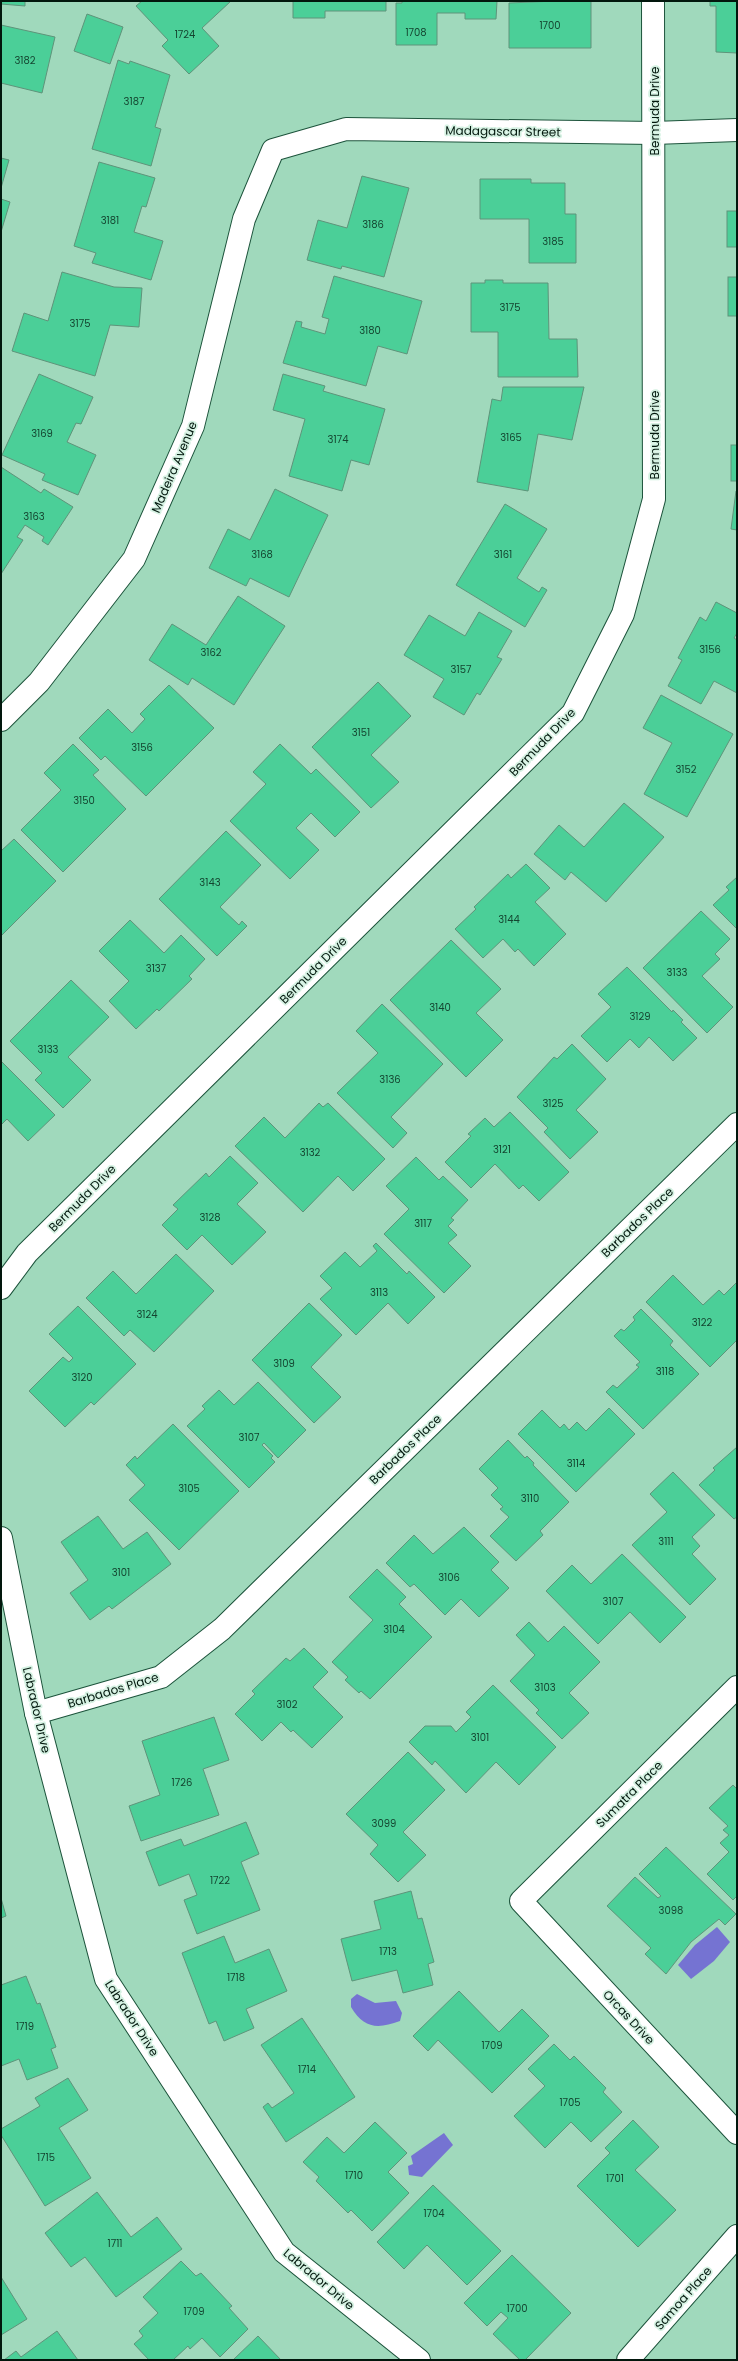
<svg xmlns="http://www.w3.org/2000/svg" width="738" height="2361" font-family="Poppins,sans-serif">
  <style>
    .water { fill: #7573d2 }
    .building { fill: #4bcf98; stroke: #5e947a }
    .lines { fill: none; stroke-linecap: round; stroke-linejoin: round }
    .minor-casing { stroke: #1c533b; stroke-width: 24 }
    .minor { stroke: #fff; stroke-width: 22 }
    .labels { text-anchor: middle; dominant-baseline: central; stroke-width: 3.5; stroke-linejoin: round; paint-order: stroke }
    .number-label { font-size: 10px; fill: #144530 }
    .street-label { font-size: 12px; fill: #02170d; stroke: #d6f2e3 }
  </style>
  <rect width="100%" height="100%" fill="#a0d9bc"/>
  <g class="water">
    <polygon points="717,1927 730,1942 714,1961 691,1979 678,1965 695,1945"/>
    <path d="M357 1994 375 2003 396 2001 402 2013 400 2021C378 2029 364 2029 351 2007V1999Z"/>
    <polygon points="444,2133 453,2145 422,2177 409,2175 408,2166 413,2164 411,2156"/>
  </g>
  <g class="building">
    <polygon points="1,1 25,1 25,6 1,4"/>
    <polygon points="142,1 231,1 202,28 219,46 189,74 162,46 168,40 136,6"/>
    <polygon points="293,1 386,1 386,11 325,11 325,18 293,18"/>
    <polygon points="402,1 497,1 496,19 465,19 465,13 437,13 437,45 396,45 396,3 402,3"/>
    <polygon points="555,1 591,1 591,48 509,48 509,3"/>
    <polygon points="710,1 737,1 737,53 716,52 716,6 710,6"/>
    <polygon points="87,14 123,27 110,64 74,51"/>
    <polygon points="1,25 55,37 42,93 1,83"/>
    <polygon points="118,60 129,64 130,61 170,75 155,127 161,129 151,166 92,149"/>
    <polygon points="1,158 9,160 1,188"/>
    <polygon points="99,162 155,178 146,207 142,206 134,232 163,241 151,280 92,263 96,253 74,246"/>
    <polygon points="362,176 409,188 384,277 342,266 341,269 307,260 318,220 347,228"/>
    <polygon points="480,179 531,179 531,183 565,183 565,214 576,214 576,263 529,263 529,219 480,219"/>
    <polygon points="1,199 10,202 1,232"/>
    <rect x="727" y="211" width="10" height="36"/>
    <polygon points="62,272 114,287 142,288 139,327 110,325 95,376 12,351 24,313 48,321"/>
    <polygon points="334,276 422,301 407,354 378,346 366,386 283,363 296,321 302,322 301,327 325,334 329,319 322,317"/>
    <rect x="728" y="277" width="9" height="39"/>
    <polygon points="485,280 503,280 503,283 548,283 549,339 577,339 578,377 498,377 498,332 471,332 471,283 485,283"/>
    <polygon points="39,374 93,397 81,424 76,423 67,442 96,455 78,495 42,480 45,474 2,455"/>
    <polygon points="283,374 325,386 323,391 385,409 369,465 351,460 342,491 289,476 305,419 273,410"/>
    <polygon points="503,387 584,387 572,440 538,434 528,491 477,482 492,399 501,401"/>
    <rect x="731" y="445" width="6" height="36"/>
    <polygon points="1,467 41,493 44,489 73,507 48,545 42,541 44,537 25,525 17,537 23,540 1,574"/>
    <polygon points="275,489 328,515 289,597 250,578 246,586 209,568 228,529 250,540"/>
    <polygon points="736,491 737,491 737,530 731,529"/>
    <polygon points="505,504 547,529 517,578 539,592 542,587 547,590 525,627 456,585"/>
    <polygon points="238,596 285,626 234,705 192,678 188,685 149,660 172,624 206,645"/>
    <polygon points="716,602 737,613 737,633 734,638 737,640 737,693 714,681 701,704 668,686 682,660 678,658 700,617 706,621"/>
    <polygon points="479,612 512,631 497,657 502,659 480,695 477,693 464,715 433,697 444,679 404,655 429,615 465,636"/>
    <polygon points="378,682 411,716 371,755 399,782 371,808 312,747"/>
    <polygon points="169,685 214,728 146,796 105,756 101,760 79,738 108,709 132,733 145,719 140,714"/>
    <polygon points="661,695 733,734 687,817 644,794 672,743 643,728"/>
    <polygon points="73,744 99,770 93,775 126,809 63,872 21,830 61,790 44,773"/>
    <polygon points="280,744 311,774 316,769 360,812 335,837 311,813 296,828 319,850 290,879 230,821 266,784 253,772"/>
    <polygon points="624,803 664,837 606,902 571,872 565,880 534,854 559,825 584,847"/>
    <polygon points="226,831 261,865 220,907 239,925 242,921 247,926 217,956 159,899"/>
    <polygon points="14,839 56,881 1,936 1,851"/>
    <polygon points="526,864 550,888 535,902 566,934 534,966 518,949 515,952 503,939 483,958 455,929 476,909 474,907 508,874 511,878"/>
    <polygon points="737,877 737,929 713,905 729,890 726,887"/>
    <polygon points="701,911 730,939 715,954 720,959 702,976 733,1007 707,1033 643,968"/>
    <polygon points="130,920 164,953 181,935 205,959 189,976 192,979 159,1011 157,1009 136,1029 109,1001 129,981 99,951"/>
    <polygon points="451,940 501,989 476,1013 503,1040 466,1077 390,1000"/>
    <polygon points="627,967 672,1012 673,1010 683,1020 681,1022 697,1038 673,1061 649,1037 639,1048 630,1039 607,1062 581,1036 611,1007 598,994"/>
    <polygon points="71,980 109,1017 68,1057 91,1080 63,1108 35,1080 42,1073 10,1041"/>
    <polygon points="382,1004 443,1064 391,1117 407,1133 393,1148 337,1093 378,1053 356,1031"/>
    <polygon points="572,1044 606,1079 576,1110 598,1132 570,1159 544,1132 548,1128 517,1097 554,1057 557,1059"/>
    <polygon points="1,1061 55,1115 28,1141 7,1119 1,1125"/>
    <polygon points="319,1103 323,1107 328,1103 385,1159 353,1191 338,1176 303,1212 235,1146 264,1117 285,1138"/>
    <polygon points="510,1112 569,1172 539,1201 523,1185 519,1189 495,1164 471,1188 445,1162 471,1136 468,1134 485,1118 494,1127"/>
    <polygon points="230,1156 258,1183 237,1204 266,1232 232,1265 202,1235 187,1250 162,1225 178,1209 173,1205 206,1173 209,1177"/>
    <polygon points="416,1157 439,1180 443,1176 468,1200 451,1218 454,1220 448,1226 457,1235 448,1243 471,1266 444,1293 384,1234 409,1209 386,1186"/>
    <polygon points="376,1243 407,1274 409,1271 435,1297 408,1324 388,1303 356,1335 320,1299 332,1288 320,1276 345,1252 360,1267 377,1251 373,1246"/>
    <polygon points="176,1254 214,1291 154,1352 130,1330 124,1336 86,1298 113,1271 136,1294"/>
    <polygon points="673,1275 703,1305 719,1290 724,1295 737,1282 737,1340 710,1367 646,1302"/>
    <polygon points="309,1303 342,1335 311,1367 341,1397 314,1423 252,1360"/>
    <polygon points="78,1306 136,1364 94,1405 91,1402 65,1427 29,1391 63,1357 69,1362 73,1358 49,1334"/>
    <polygon points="641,1309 673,1341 670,1345 699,1374 643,1429 606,1392 613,1385 617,1388 639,1367 636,1365 640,1362 614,1336 621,1329 624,1331 635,1320 633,1317"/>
    <polygon points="258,1382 306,1430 278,1458 264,1443 262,1445 273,1456 271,1458 275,1462 249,1488 187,1426 205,1409 202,1406 219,1390 234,1405"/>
    <polygon points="609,1408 635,1434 576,1492 518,1434 542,1410 560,1428 564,1424 569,1430 577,1422 586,1431"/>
    <polygon points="173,1424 239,1491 179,1550 129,1500 145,1485 126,1465 135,1456 137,1459"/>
    <polygon points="508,1440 525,1458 527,1456 534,1463 533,1465 569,1502 540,1531 543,1535 516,1561 490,1536 509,1517 500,1509 503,1507 491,1495 498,1488 479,1469"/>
    <polygon points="737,1447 737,1517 734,1519 699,1485 715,1470 713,1468"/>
    <polygon points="673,1472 715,1515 692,1537 700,1546 692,1554 716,1579 690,1605 632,1545 667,1512 650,1494"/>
    <polygon points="98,1516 123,1549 147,1532 171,1564 112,1609 109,1606 90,1620 70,1593 88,1580 61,1542"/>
    <polygon points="464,1527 499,1562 491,1570 509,1588 479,1617 461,1599 445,1615 414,1584 410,1587 386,1563 414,1535 433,1554"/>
    <polygon points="622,1554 686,1617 660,1643 630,1612 598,1644 546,1591 572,1565 591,1584"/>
    <polygon points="377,1569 406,1597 399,1604 432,1637 370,1699 361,1691 359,1693 345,1680 348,1677 332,1662 373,1620 349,1597"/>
    <polygon points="529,1622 548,1642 564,1626 600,1662 569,1693 589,1713 562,1739 536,1713 539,1710 510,1681 535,1655 516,1635"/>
    <polygon points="304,1648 328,1672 313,1687 343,1717 312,1748 293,1730 291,1732 281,1722 262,1741 235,1714 255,1694 252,1691 286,1658 290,1661"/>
    <polygon points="493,1685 556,1747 519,1785 496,1762 466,1793 435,1761 432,1765 409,1742 425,1726 451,1726 456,1732 471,1717 466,1712"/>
    <polygon points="214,1717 229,1760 203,1769 219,1815 141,1841 129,1806 160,1795 142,1741"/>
    <polygon points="408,1752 445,1790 403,1832 426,1855 398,1882 370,1854 378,1845 346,1814"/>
    <polygon points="733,1785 737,1789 737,1896 733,1900 707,1874 729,1852 720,1843 729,1835 723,1830 728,1826 709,1808"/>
    <polygon points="246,1822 259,1854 241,1862 260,1910 197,1934 184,1900 197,1895 189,1874 159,1886 146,1852 181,1839 184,1846"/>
    <polygon points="666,1847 736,1914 725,1925 719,1919 691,1942 666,1974 645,1954 651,1948 607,1906 635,1877 658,1898 661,1896 639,1874"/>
    <polygon points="411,1891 418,1919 422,1918 434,1962 428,1964 433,1985 403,1993 397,1970 352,1981 341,1939 381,1929 374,1901"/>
    <polygon points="1,1898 6,1916 1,1918"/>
    <polygon points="224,1936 235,1963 269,1949 287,1991 246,2009 254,2028 224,2041 216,2021 209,2024 182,1953"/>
    <polygon points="26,1976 37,2004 40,2003 56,2047 51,2049 58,2068 27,2080 19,2059 1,2066 1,1985"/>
    <polygon points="459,1991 499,2032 522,2009 549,2036 492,2093 438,2040 428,2051 413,2036"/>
    <polygon points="302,2018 355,2097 286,2142 263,2107 268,2103 272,2108 294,2093 261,2045"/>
    <polygon points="554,2044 570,2060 574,2056 606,2088 603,2092 622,2112 591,2142 571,2122 545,2148 514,2116 545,2086 528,2069"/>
    <polygon points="68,2078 88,2110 59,2128 91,2178 45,2206 1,2135 1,2129 40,2106 35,2098"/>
    <polygon points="633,2120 659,2147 635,2170 676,2210 638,2247 577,2186 610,2153 605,2148"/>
    <polygon points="375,2122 407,2153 388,2172 409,2193 372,2231 351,2210 348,2213 316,2181 319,2177 303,2162 327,2137 344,2153"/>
    <polygon points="433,2185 501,2251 467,2285 427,2245 404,2269 377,2242"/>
    <polygon points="97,2192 131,2237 157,2217 182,2249 116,2297 85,2257 71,2267 45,2233"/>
    <polygon points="512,2255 571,2313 525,2360 520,2360 493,2334 508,2318 501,2312 487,2326 464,2303"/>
    <polygon points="181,2261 196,2276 201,2273 232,2306 229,2308 248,2329 220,2357 202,2338 190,2349 188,2346 173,2360 149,2360 134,2344 143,2336 139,2331 158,2313 143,2297"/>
    <polygon points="1,2277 27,2319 1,2335"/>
    <polygon points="57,2331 78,2360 4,2360 16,2351 21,2357"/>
    <polygon points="258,2336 281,2360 233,2360"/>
  </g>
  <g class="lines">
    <defs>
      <g id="minor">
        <polyline points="1,720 39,682 134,559 193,426 244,219 273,150 346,129 654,133 737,130"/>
        <polyline points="1,1288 27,1253 573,713 623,614 654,499 653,1"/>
        <polyline points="1,1538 36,1713 106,1979 284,2252 419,2360"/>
        <polyline points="737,1687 521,1901 737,2133"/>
        <polyline points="36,1713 161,1677 222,1629 737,1124"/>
        <polyline points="628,2360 737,2236"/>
      </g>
    </defs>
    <use href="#minor" class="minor-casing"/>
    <use href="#minor" class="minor"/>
  </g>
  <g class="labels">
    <g class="number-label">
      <text x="550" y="25">1700</text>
      <text x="416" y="32">1708</text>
      <text x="185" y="34">1724</text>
      <text x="25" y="60">3182</text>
      <text x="134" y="101">3187</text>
      <text x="110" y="220">3181</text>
      <text x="373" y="224">3186</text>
      <text x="553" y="241">3185</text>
      <text x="510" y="307">3175</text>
      <text x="80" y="323">3175</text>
      <text x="370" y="330">3180</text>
      <text x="42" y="433">3169</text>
      <text x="511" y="437">3165</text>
      <text x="338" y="439">3174</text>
      <text x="34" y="516">3163</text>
      <text x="262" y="554">3168</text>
      <text x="503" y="554">3161</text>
      <text x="710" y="649">3156</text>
      <text x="211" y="652">3162</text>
      <text x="461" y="669">3157</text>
      <text x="361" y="732">3151</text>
      <text x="142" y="747">3156</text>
      <text x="686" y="769">3152</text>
      <text x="84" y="800">3150</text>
      <text x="210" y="882">3143</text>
      <text x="509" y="919">3144</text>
      <text x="156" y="968">3137</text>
      <text x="677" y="972">3133</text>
      <text x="440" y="1007">3140</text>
      <text x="640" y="1016">3129</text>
      <text x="48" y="1049">3133</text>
      <text x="390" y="1079">3136</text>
      <text x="553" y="1103">3125</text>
      <text x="502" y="1149">3121</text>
      <text x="310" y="1152">3132</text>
      <text x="210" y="1217">3128</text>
      <text x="423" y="1223">3117</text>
      <text x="379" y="1292">3113</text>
      <text x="147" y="1314">3124</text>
      <text x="702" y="1322">3122</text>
      <text x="284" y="1363">3109</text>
      <text x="665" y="1371">3118</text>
      <text x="82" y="1377">3120</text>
      <text x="249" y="1437">3107</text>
      <text x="576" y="1463">3114</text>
      <text x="189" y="1488">3105</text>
      <text x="530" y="1498">3110</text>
      <text x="666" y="1541">3111</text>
      <text x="121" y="1572">3101</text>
      <text x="449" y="1577">3106</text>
      <text x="613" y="1601">3107</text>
      <text x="394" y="1629">3104</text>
      <text x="545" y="1687">3103</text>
      <text x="287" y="1704">3102</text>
      <text x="480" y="1737">3101</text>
      <text x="182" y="1782">1726</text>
      <text x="384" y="1823">3099</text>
      <text x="220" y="1880">1722</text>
      <text x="671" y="1910">3098</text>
      <text x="388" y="1951">1713</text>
      <text x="236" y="1977">1718</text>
      <text x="25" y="2026">1719</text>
      <text x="492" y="2045">1709</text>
      <text x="307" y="2069">1714</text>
      <text x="570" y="2102">1705</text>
      <text x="46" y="2157">1715</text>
      <text x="354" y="2175">1710</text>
      <text x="615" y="2178">1701</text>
      <text x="434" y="2213">1704</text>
      <text x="115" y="2243">1711</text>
      <text x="517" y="2308">1700</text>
      <text x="194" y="2311">1709</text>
    </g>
    <g class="street-label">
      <text transform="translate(654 111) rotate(-90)">Bermuda Drive</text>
      <text transform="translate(503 131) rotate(1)">Madagascar Street</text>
      <text transform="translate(654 435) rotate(-90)">Bermuda Drive</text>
      <text transform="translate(174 467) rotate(-67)">Madeira Avenue</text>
      <text transform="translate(542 742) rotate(-46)">Bermuda Drive</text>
      <text transform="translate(313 970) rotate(-45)">Bermuda Drive</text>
      <text transform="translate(82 1198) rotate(-45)">Bermuda Drive</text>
      <text transform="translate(637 1222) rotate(-44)">Barbados Place</text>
      <text transform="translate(405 1449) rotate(-44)">Barbados Place</text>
      <text transform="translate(113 1690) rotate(-17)">Barbados Place</text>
      <text transform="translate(37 1710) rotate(77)">Labrador Drive</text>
      <text transform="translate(629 1794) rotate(-45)">Sumatra Place</text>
      <text transform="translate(629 2017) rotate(47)">Orcas Drive</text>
      <text transform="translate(132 2018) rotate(57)">Labrador Drive</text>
      <text transform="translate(319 2279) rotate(40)">Labrador Drive</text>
      <text transform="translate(683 2298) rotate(-49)">Samoa Place</text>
    </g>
  </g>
  <rect width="738" height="2361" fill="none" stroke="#02170d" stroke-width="4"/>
</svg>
